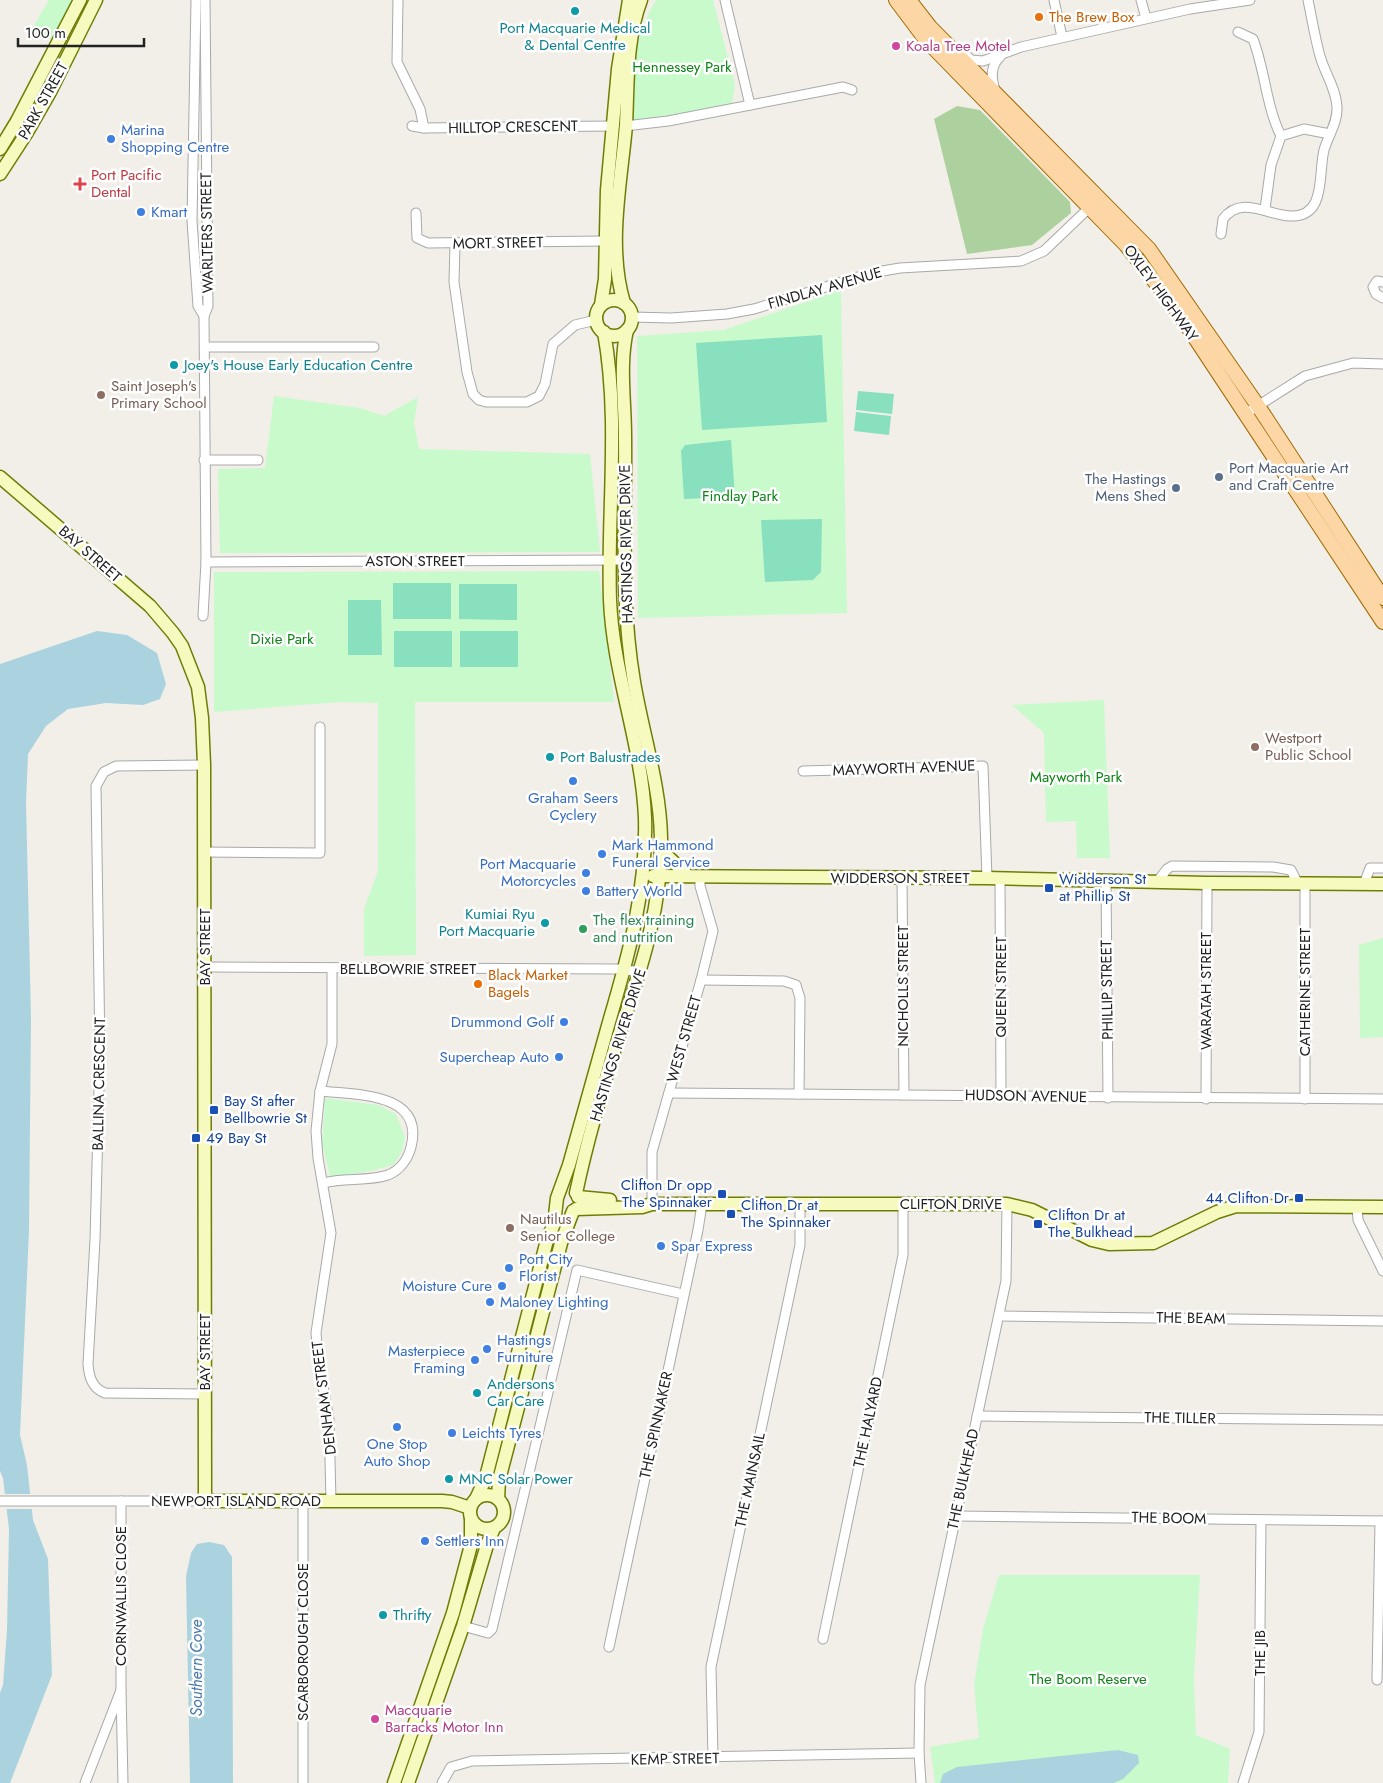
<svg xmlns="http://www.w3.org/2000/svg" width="1383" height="1783" font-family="Jost,sans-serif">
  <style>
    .forest { fill: #add19e }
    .park { fill: #c8facc }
    .pitch { fill: #88e0be }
    .water { fill: #aad3df }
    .pier { fill: #f2efe9 }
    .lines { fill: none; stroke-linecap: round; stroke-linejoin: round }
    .street-casing { stroke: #a9a9a9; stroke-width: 11 }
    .secondary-casing { stroke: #707d05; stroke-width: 15 }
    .primary-casing { stroke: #a06b00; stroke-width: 16 }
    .street { stroke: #fff; stroke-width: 9 }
    .secondary { stroke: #f7fabf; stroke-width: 12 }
    .primary { stroke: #fcd6a4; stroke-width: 14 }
    .culture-dot { fill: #0f9aa8; stroke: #fff; stroke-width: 2 }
    .food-dot { fill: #e8710a; stroke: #fff; stroke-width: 2 }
    .hotel-dot { fill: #d1479c; stroke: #fff; stroke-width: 2 }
    .shop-dot { fill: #3f7fe0; stroke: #fff; stroke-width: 2 }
    .health-dot { fill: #e0444e; stroke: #fff; stroke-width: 2 }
    .education-dot { fill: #8d6e63; stroke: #fff; stroke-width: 2 }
    .service-dot { fill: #5c6f8a; stroke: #fff; stroke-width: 2 }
    .transit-dot { fill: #1a4fb4; stroke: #fff; stroke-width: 2 }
    .leisure-dot { fill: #2e9e5b; stroke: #fff; stroke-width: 2 }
    .labels { text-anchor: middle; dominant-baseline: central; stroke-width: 5; stroke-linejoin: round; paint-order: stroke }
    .food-label { font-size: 15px; fill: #c56008; stroke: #fff; text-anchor: start }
    .culture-label { font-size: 15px; fill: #0d838f; stroke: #fff; text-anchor: start }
    .hotel-label { font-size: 15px; fill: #b23c85; stroke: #fff; text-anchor: start }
    .park-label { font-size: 15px; fill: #0c8416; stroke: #fff }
    .street-label { font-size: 15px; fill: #222; stroke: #fff }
    .shop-label { font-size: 15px; fill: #366cbe; stroke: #fff; text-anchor: start }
    .health-label { font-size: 15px; fill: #be3a42; stroke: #fff; text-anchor: start }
    .education-label { font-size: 15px; fill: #785e54; stroke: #fff; text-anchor: start }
    .service-label { font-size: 15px; fill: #4e5e75; stroke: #fff; text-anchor: start }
    .transit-label { font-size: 15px; fill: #164399; stroke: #fff; text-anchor: start }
    .leisure-label { font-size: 15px; fill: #27864d; stroke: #fff; text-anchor: start }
    .water-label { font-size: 16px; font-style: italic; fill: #4a7aab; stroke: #fff }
  </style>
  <rect width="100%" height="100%" fill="#f2efe9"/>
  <polygon class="forest" points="957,106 980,110 1070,202 1071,213 1032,245 967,254 934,119"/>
  <g class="park">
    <polygon points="49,0 75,0 52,40 32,29"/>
    <path d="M656 0H713L735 85 732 104 644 122 624 120C626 86 638 28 656 0Z"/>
    <polygon points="841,290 847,613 638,618 637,336 724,330"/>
    <polygon points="274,396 360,408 384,416 418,397 414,423 419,449 590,454 600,552 220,553 218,469 265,468"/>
    <polygon points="599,571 614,702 415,702 416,955 364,956 364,909 378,871 378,703 340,702 214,712 214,572"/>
    <polygon points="1104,700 1110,858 1077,858 1076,821 1046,822 1044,733 1012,705"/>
    <polygon points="1383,938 1383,1037 1360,1038 1359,945"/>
    <polygon points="325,1098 378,1105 396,1114 405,1137 402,1152 393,1165 366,1172 330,1177 322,1143"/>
    <polygon points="999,1575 1200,1575 1194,1676 1196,1735 1230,1749 1228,1783 935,1783 930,1747 979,1738 974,1685 983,1629"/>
  </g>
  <g class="pitch">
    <polygon points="822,335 827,422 702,430 696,343"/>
    <polygon points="858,391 894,394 892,414 856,410"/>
    <polygon points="856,412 891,416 889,435 854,431"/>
    <polygon points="731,440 735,497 684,499 681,451 685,445"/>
    <polygon points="822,519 821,572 813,580 765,582 761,520"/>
    <rect x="393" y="583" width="58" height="36"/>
    <polygon points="459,584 517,584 517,620 459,619"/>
    <polygon points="348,600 381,600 382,655 348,655"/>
    <rect x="394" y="631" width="58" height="36"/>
    <rect x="460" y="631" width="58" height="36"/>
  </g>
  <g class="water">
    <polygon points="97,631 127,635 157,653 166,684 160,699 143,705 106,703 68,709 46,726 28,754 26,802 31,1018 29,1231 20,1435 27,1465 33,1520 48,1559 52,1675 10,1783 0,1783 0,1693 3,1685 7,1630 9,1529 3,1478 0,1471 0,664"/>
    <polygon points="209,1542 224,1545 232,1557 233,1783 190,1783 186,1576 191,1553 197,1544"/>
    <polygon points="1118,1750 1138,1755 1139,1763 1123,1779 1114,1783 940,1783 943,1774 957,1767"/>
  </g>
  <polygon class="pier" points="2,1494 33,1494 34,1509 4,1509"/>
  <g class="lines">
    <defs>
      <g id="street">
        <polyline points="196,0 192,221 198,306 204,316"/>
        <polyline points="398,0 397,62 420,109 424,128"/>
        <polyline points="725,0 750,105"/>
        <polyline points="1054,0 1062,37"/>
        <polyline points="1141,0 1146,18"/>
        <path d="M1238 32 1253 39C1265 70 1266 106 1281 136"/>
        <polyline points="963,52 971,60 983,61 1021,47 1190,9 1250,0"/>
        <path d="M995 90C991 78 990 66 1000 57"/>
        <polyline points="412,126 424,128 614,126"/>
        <polyline points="625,126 668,121 843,87 852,90"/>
        <polyline points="1265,209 1271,165 1281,136 1304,129 1330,134"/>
        <polyline points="416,213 417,238 428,243 605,241"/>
        <path d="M1221 234 1223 219C1241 195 1267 215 1290 216 1327 218 1318 173 1324 150 1328 136 1338 122 1337 107 1336 88 1325 74 1320 56 1315 38 1312 19 1308 0"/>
        <polyline points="455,244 454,282 467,372 473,394 479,400 486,402 527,402 539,396 545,384 553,344 575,325 596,320"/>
        <polyline points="1383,282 1377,281 1373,287 1376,294 1383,298"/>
        <polyline points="632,317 671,318 727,314 754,309 871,273 900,268 1021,261 1044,251 1090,207"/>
        <polyline points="205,347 374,347"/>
        <polyline points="1245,414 1305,376 1353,363 1383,364"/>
        <polyline points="204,460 258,460"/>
        <polyline points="206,562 623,560"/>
        <polyline points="203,616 206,562 204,316 208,306 205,0"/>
        <path d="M204 765 116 766 104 772 96 786 100 1052 95 1240 88 1364C89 1377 92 1388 105 1393L205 1394"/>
        <polyline points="803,771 983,766 987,878"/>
        <polyline points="205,852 320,853 320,727"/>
        <polyline points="902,878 904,1095"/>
        <polyline points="1000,879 1001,1095"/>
        <polyline points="1106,881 1108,1098"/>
        <polyline points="1157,882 1167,869 1172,866 1273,867 1291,870 1298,884"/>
        <polyline points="1305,884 1305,1099"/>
        <polyline points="1364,884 1370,868 1383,868"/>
        <polyline points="205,967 617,969 641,972"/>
        <polyline points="701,980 784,981 796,985 800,998 799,1094"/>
        <path d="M320 1091C356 1095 425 1092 411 1147 408 1159 400 1170 388 1175 367 1182 344 1177 323 1183"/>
        <polyline points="669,1093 1383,1099"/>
        <polyline points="1206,1099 1207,883"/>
        <polyline points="652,1204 652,1152 701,980 713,931 700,886 700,876"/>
        <polyline points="1357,1207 1358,1220 1383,1271"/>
        <polyline points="999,1316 1383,1321"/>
        <polyline points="977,1416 1383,1420"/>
        <polyline points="0,1501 205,1501"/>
        <polyline points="121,1501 121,1690"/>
        <polyline points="303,1501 303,1783"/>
        <polyline points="331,1501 329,1419 319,1365 316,1333 331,1233 318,1158 316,1131 320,1091 332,1044 332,969"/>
        <polyline points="955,1516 1383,1521"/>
        <polyline points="463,1626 488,1633 492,1629 577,1270 683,1294"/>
        <polyline points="823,1639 903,1255 903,1204"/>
        <polyline points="609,1647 698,1230 702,1204"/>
        <polyline points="1377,1680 1380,1521"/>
        <polyline points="713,1758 711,1667 800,1245 800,1204"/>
        <polyline points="85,1783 121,1690 123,1783"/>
        <polyline points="442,1783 451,1767 472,1761 919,1753"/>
        <polyline points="921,1783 919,1753 920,1685 1006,1281 1007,1204"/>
        <polyline points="1243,1783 1259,1732 1261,1520"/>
      </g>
      <g id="secondary">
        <polyline points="0,149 17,121 80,0"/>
        <polyline points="0,174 26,134 50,92 96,0"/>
        <circle cx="614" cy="318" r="18"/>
        <path d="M624 303C607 246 621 183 626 125 628 84 626 39 641 0"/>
        <polyline points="601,305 605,279 607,190 618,69 629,0"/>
        <polyline points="0,477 150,606 173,633 182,646 198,687 202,718 204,765 205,1501 442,1501 452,1502 470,1508"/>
        <polyline points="661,850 688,876"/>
        <polyline points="653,876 987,878 1207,883 1383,884"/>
        <path d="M576 1193C588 1136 605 1079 623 1023 643 963 662 903 661 838 660 785 643 735 634 682 620 600 626 518 625 436 625 401 619 365 627 330"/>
        <polyline points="578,1197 610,1200"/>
        <polyline points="576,1209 642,1207 652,1204 1007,1204 1032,1210 1092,1240 1109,1244 1153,1243 1217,1212 1236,1206 1383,1207"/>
        <circle cx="487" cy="1512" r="17"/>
        <path d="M476 1499 486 1477 547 1240 554 1224 557 1198 569 1165C582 1117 596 1070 609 1022 629 954 647 889 645 818 642 744 613 674 610 600 607 511 620 421 604 332"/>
        <polyline points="498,1499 499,1480 561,1243 573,1211"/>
        <polyline points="394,1783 453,1613 471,1545 471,1519"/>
        <polyline points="408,1783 463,1626 487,1545 494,1528"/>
      </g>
      <g id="primary">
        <polyline points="896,0 926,40 1126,245 1174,306 1383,622"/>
        <polyline points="909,0 930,27 1149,249 1258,406 1383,598"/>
      </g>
    </defs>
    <use href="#street" class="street-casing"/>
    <use href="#secondary" class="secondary-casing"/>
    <use href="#primary" class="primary-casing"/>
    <use href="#street" class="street"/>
    <use href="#secondary" class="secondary"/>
    <use href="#primary" class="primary"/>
  </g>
  <g class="culture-dot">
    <circle cx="575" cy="11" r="5"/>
    <circle cx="174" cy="365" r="5"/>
    <circle cx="550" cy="757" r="5"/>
    <circle cx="545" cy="923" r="5"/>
    <circle cx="477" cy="1393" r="5"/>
    <circle cx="449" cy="1479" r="5"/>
    <circle cx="383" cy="1615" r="5"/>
  </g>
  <g class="food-dot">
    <circle cx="1039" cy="17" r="5"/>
    <circle cx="478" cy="984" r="5"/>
  </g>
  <g class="hotel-dot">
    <circle cx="896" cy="46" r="5"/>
    <circle cx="375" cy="1719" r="5"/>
  </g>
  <g class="shop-dot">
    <circle cx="111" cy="139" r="5"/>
    <circle cx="141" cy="212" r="5"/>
    <circle cx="573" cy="781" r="5"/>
    <circle cx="602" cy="854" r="5"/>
    <circle cx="586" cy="873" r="5"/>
    <circle cx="586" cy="891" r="5"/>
    <circle cx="564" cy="1022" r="5"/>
    <circle cx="559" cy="1057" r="5"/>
    <circle cx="661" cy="1246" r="5"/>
    <circle cx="509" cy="1268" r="5"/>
    <circle cx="502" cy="1286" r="5"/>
    <circle cx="490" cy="1302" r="5"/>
    <circle cx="487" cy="1349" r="5"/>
    <circle cx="475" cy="1360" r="5"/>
    <circle cx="397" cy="1427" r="5"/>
    <circle cx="452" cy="1433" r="5"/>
    <circle cx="425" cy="1541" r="5"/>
  </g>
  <path class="health-dot" d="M77.5 176.5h5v5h5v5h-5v5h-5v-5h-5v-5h5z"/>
  <g class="education-dot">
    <circle cx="101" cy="395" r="5"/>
    <circle cx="1255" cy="747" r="5"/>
    <circle cx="510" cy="1228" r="5"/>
  </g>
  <g class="service-dot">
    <circle cx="1219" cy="477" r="5"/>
    <circle cx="1176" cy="488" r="5"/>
  </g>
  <g class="transit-dot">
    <rect x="1044" y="883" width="10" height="10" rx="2.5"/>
    <rect x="209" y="1105" width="10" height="10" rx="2.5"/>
    <rect x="191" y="1133" width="10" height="10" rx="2.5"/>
    <rect x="717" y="1189" width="10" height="10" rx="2.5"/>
    <rect x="1294" y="1193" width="10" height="10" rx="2.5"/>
    <rect x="726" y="1209" width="10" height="10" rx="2.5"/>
    <rect x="1033" y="1219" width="10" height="10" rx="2.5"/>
  </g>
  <circle class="leisure-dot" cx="583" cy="929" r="5"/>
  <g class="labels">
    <g class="food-label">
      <text x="1049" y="17">The Brew Box</text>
      <text x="488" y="975">Black Market<tspan x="488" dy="17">Bagels</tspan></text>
    </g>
    <g class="culture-label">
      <text x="575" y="28" text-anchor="middle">Port Macquarie Medical<tspan x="575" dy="17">&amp; Dental Centre</tspan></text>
      <text x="184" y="365">Joey's House Early Education Centre</text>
      <text x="560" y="757">Port Balustrades</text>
      <text x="535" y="914" text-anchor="end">Kumiai Ryu<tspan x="535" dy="17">Port Macquarie</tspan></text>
      <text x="487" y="1384">Andersons<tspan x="487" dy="17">Car Care</tspan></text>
      <text x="459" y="1479">MNC Solar Power</text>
      <text x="393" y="1615">Thrifty</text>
    </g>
    <g class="hotel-label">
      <text x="906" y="46">Koala Tree Motel</text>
      <text x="385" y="1710">Macquarie<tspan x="385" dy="17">Barracks Motor Inn</tspan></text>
    </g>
    <g class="park-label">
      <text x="682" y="67">Hennessey Park</text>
      <text x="740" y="496">Findlay Park</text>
      <text x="282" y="639">Dixie Park</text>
      <text x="1076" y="777">Mayworth Park</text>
      <text x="1088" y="1679">The Boom Reserve</text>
    </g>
    <g class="street-label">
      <text transform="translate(43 101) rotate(-61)">PARK STREET</text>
      <text transform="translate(513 127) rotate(-1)">HILLTOP CRESCENT</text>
      <text transform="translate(207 233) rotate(-91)">WARLTERS STREET</text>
      <text transform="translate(498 243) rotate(-1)">MORT STREET</text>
      <text transform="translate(825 288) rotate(-16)">FINDLAY AVENUE</text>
      <text transform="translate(1161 293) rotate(54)">OXLEY HIGHWAY</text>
      <text transform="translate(626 544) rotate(-91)">HASTINGS RIVER DRIVE</text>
      <text transform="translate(90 554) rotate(41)">BAY STREET</text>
      <text x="415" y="561">ASTON STREET</text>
      <text transform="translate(904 768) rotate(-2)">MAYWORTH AVENUE</text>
      <text x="900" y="878">WIDDERSON STREET</text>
      <text transform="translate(205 947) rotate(-90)">BAY STREET</text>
      <text x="408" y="969">BELLBOWRIE STREET</text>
      <text transform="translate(903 986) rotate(-90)">NICHOLLS STREET</text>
      <text transform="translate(1001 987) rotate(-90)">QUEEN STREET</text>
      <text transform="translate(1107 990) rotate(-91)">PHILLIP STREET</text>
      <text transform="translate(1206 991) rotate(-90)">WARATAH STREET</text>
      <text transform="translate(1305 992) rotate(-90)">CATHERINE STREET</text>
      <text transform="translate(684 1039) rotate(-74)">WEST STREET</text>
      <text transform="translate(618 1045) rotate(-73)">HASTINGS RIVER DRIVE</text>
      <text transform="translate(99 1084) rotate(-89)">BALLINA CRESCENT</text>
      <text transform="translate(1026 1096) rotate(1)">HUDSON AVENUE</text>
      <text x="951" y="1204">CLIFTON DRIVE</text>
      <text transform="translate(1191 1318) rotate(1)">THE BEAM</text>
      <text transform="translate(205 1352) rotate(-90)">BAY STREET</text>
      <text transform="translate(324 1398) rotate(-97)">DENHAM STREET</text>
      <text transform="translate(1180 1418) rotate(1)">THE TILLER</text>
      <text transform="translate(868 1422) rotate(-78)">THE HALYARD</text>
      <text transform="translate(656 1425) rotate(-78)">THE SPINNAKER</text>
      <text transform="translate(963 1479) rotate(-78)">THE BULKHEAD</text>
      <text transform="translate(750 1480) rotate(-78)">THE MAINSAIL</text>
      <text x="236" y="1501">NEWPORT ISLAND ROAD</text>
      <text transform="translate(1169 1518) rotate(1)">THE BOOM</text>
      <text transform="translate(121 1596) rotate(-90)">CORNWALLIS CLOSE</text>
      <text transform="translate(303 1642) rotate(-90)">SCARBOROUGH CLOSE</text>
      <text transform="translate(1260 1653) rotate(-90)">THE JIB</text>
      <text transform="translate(675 1759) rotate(-1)">KEMP STREET</text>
    </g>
    <g class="shop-label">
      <text x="121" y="130">Marina<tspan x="121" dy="17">Shopping Centre</tspan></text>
      <text x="151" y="212">Kmart</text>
      <text x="573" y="798" text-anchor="middle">Graham Seers<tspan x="573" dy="17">Cyclery</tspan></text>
      <text x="612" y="845">Mark Hammond<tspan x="612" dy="17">Funeral Service</tspan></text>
      <text x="576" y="864" text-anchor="end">Port Macquarie<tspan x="576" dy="17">Motorcycles</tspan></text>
      <text x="596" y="891">Battery World</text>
      <text x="554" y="1022" text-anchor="end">Drummond Golf</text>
      <text x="549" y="1057" text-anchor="end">Supercheap Auto</text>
      <text x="671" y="1246">Spar Express</text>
      <text x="519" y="1259">Port City<tspan x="519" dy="17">Florist</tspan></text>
      <text x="492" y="1286" text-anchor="end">Moisture Cure</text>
      <text x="500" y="1302">Maloney Lighting</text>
      <text x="497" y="1340">Hastings<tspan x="497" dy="17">Furniture</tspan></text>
      <text x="465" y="1351" text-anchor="end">Masterpiece<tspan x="465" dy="17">Framing</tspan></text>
      <text x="462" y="1433">Leichts Tyres</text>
      <text x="397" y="1444" text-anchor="middle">One Stop<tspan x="397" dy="17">Auto Shop</tspan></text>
      <text x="435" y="1541">Settlers Inn</text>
    </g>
    <g class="health-label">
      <text x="91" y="175">Port Pacific<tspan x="91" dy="17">Dental</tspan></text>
    </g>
    <g class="education-label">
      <text x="111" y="386">Saint Joseph's<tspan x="111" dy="17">Primary School</tspan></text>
      <text x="1265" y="738">Westport<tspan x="1265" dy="17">Public School</tspan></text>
      <text x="520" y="1219">Nautilus<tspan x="520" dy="17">Senior College</tspan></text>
    </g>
    <g class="service-label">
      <text x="1229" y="468">Port Macquarie Art<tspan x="1229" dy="17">and Craft Centre</tspan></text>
      <text x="1166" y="479" text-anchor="end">The Hastings<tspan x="1166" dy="17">Mens Shed</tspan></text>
    </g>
    <g class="transit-label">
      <text x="1059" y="879">Widderson St<tspan x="1059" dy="17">at Phillip St</tspan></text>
      <text x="224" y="1101">Bay St after<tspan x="224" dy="17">Bellbowrie St</tspan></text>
      <text x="206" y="1138">49 Bay St</text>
      <text x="712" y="1185" text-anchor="end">Clifton Dr opp<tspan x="712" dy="17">The Spinnaker</tspan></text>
      <text x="1289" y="1198" text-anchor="end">44 Clifton Dr</text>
      <text x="741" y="1205">Clifton Dr at<tspan x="741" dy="17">The Spinnaker</tspan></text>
      <text x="1048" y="1215">Clifton Dr at<tspan x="1048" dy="17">The Bulkhead</tspan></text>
    </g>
    <g class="leisure-label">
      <text x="593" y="920">The flex training<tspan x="593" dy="17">and nutrition</tspan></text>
    </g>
    <g class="water-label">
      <text transform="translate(196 1668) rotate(-90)">Southern Cove</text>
    </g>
  </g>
  <path d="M18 38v8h126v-8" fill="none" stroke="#222222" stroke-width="2.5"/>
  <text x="25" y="38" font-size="15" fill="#222222" stroke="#ffffff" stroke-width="4" paint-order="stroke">100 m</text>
</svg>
